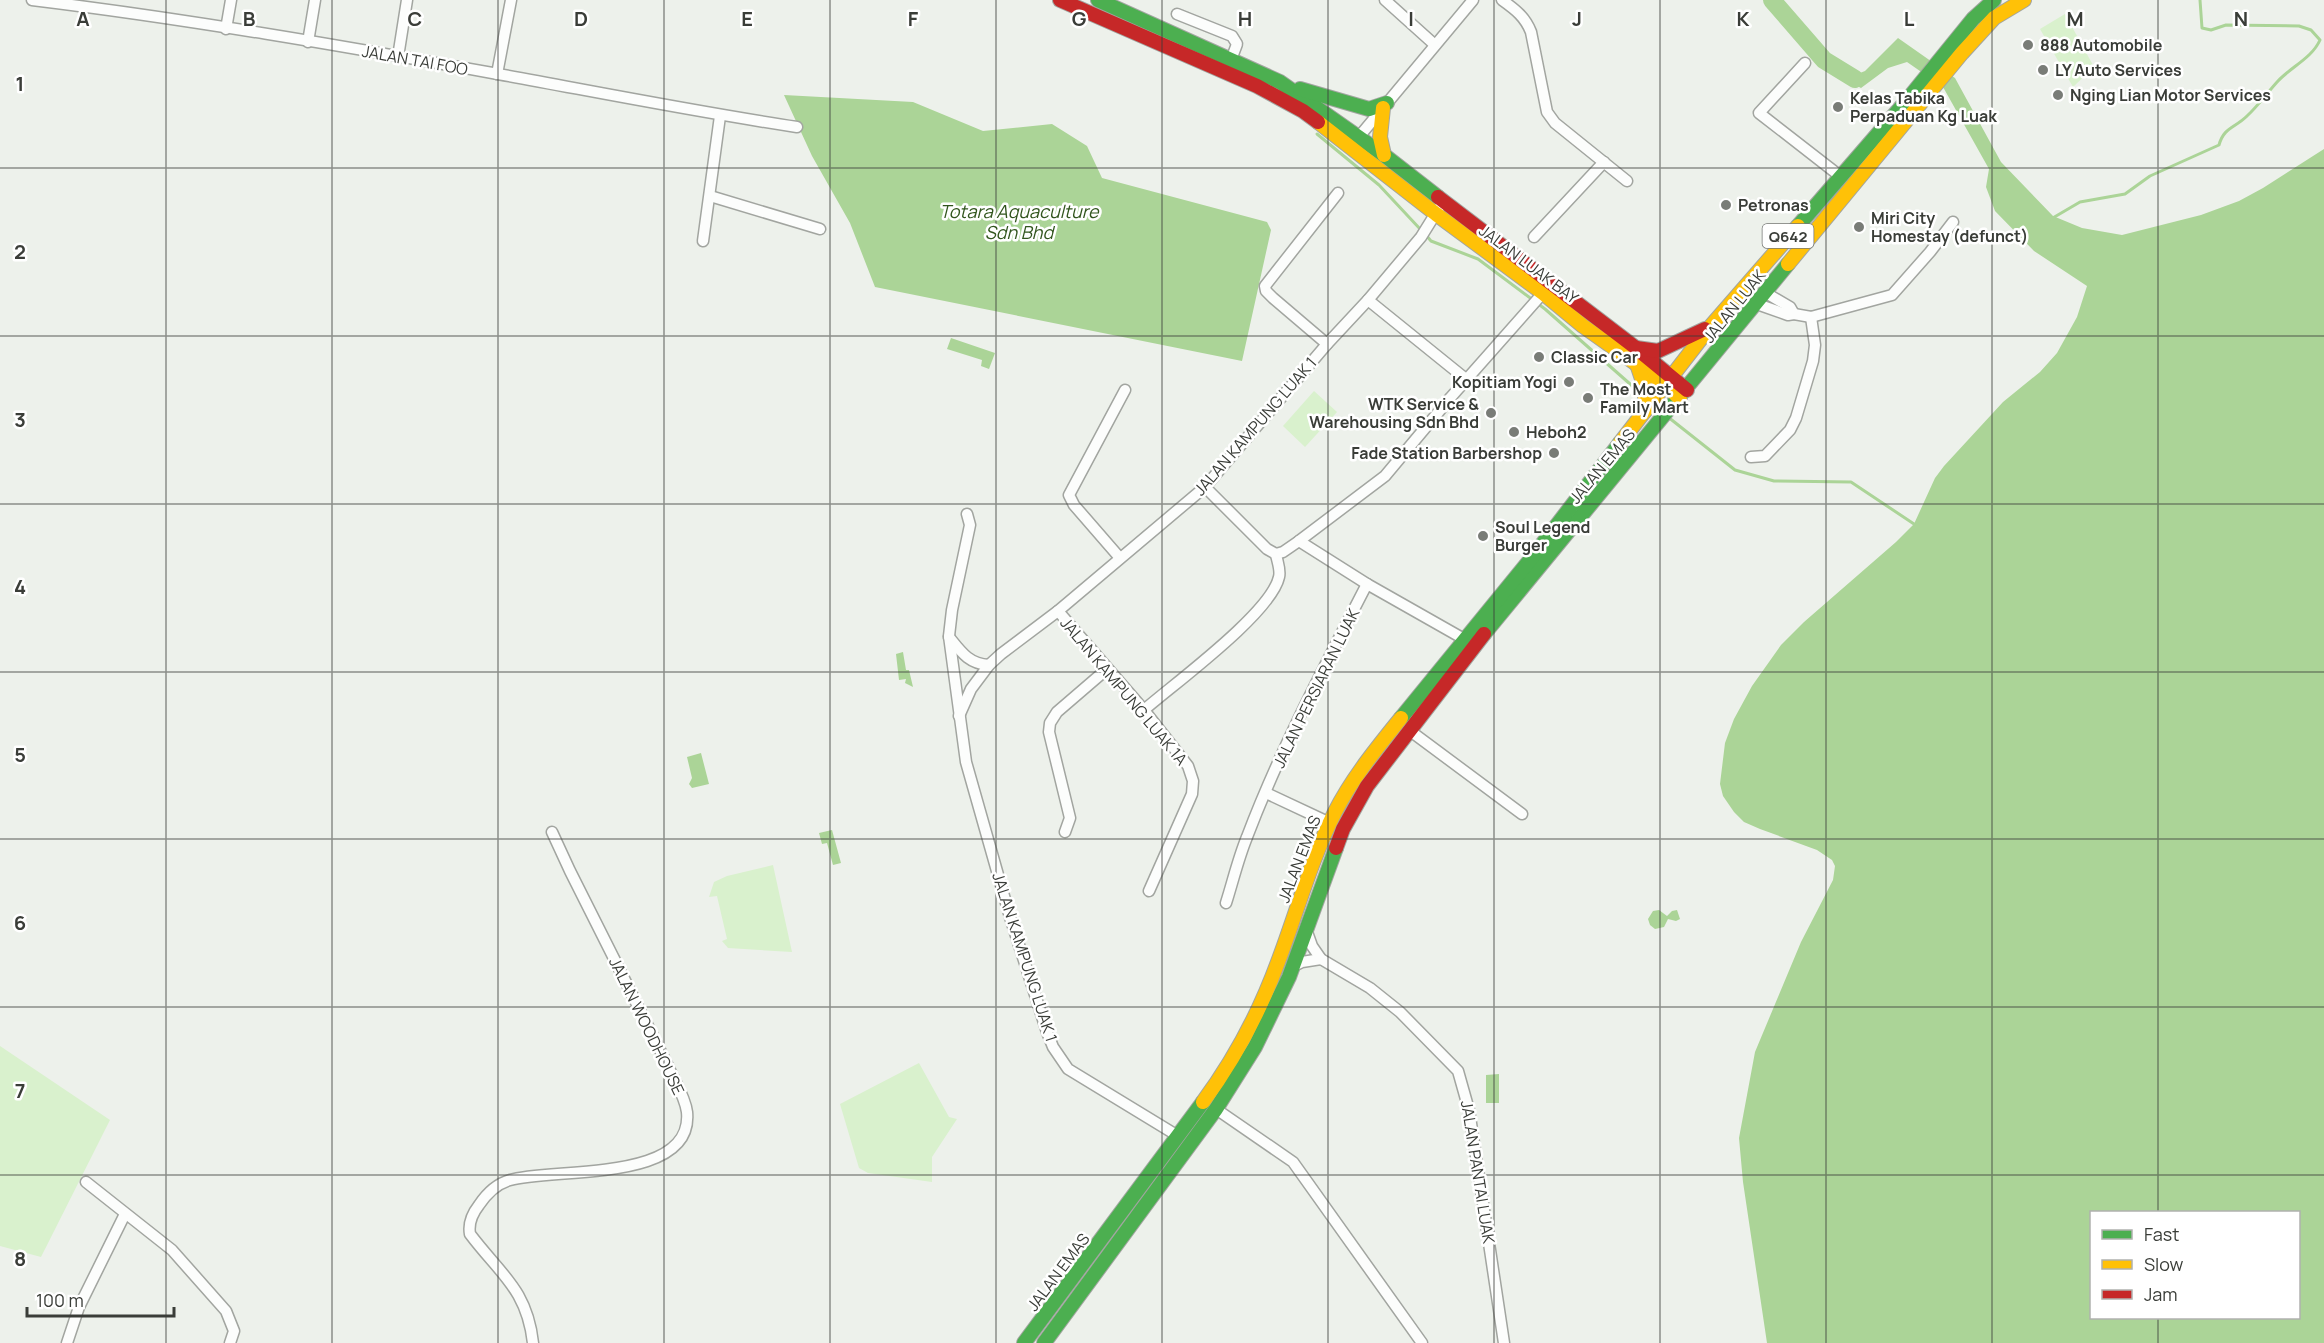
<svg xmlns="http://www.w3.org/2000/svg" width="2324" height="1343" font-family="Manrope,sans-serif">
  <style>
    .green { fill: #d9f1cd }
    .water { fill: #abd497; fill-rule: evenodd }
    .lines { fill: none; stroke-linecap: round; stroke-linejoin: round }
    .stream { stroke: #abd497; stroke-width: 3 }
    .river { stroke: #abd497; stroke-width: 18 }
    .street-casing { stroke: #a2a5a0; stroke-width: 13 }
    .fast-casing { stroke: #a2a5a0; stroke-width: 16 }
    .slow-casing { stroke: #a2a5a0; stroke-width: 16 }
    .jam-casing { stroke: #a2a5a0; stroke-width: 16 }
    .street { stroke: #fcfdfc; stroke-width: 10 }
    .fast { stroke: #4caf50; stroke-width: 14 }
    .slow { stroke: #ffc107; stroke-width: 14 }
    .jam { stroke: #c62828; stroke-width: 14 }
    .grid { fill: none; stroke: #3a3d38; stroke-width: 1.5; stroke-opacity: 0.55 }
    .poi-dot { fill: #797c77; stroke: #fff; stroke-width: 2 }
    .labels { text-anchor: middle; dominant-baseline: central; stroke-width: 5; stroke-linejoin: round; paint-order: stroke }
    .shield { fill: #fff; stroke: #757774; stroke-width: 1.5 }
    .shield-label { font-size: 15px; font-weight: bold; fill: #3a3d38 }
    .poi-label { font-size: 16px; font-weight: bold; fill: #3a3d38; stroke: #fff; text-anchor: start }
    .street-label { font-size: 16px; fill: #3a3d38; stroke: #fff }
    .water-label { font-size: 18px; font-style: italic; fill: #31551d; stroke: #fff }
    .grid-label { font-size: 20px; text-anchor: middle; font-weight: bold; fill: #3a3d38; stroke: #fff; stroke-width: 5; stroke-linejoin: round; paint-order: stroke }
  </style>
  <rect width="100%" height="100%" fill="#edf1eb"/>
  <g class="green">
    <polygon points="2065,14 2094,67 2073,87 2040,29"/>
    <polygon points="1314,391 1337,412 1305,447 1283,426"/>
    <polygon points="773,865 792,952 728,948 722,941 727,939 717,896 709,897 714,882 727,876"/>
    <polygon points="0,1046 110,1120 41,1257 0,1246"/>
    <polygon points="919,1063 949,1117 957,1119 932,1157 932,1182 868,1173 859,1168 840,1104"/>
  </g>
  <g class="water">
    <path d="M1898 38 1955 78 2001 162 2053 216 2082 228 2122 235 2201 215 2239 201 2263 188 2324 149V1343H1767L1743 1182 1739 1138 1755 1052 1801 942 1833 880 1835 866 1832 860 1817 850 1760 829 1744 822 1734 812 1723 796 1720 784 1725 743 1734 719 1752 686 1781 645 1804 622 1896 542 1914 524 1935 478 1944 466 2003 402 2040 372 2057 353 2077 317 2087 286 2034 251 1995 211 1986 187 1989 169 1943 87 1907 62 1888 68 1861 88 1833 73 1838 62 1846 69 1860 73 1865 71ZM2092 1212H2298V1318H2092Z"/>
    <polygon points="784,95 913,102 983,131 1052,124 1087,146 1102,178 1267,222 1271,230 1242,361 875,287 850,223 812,156"/>
    <polygon points="951,338 995,353 989,369 981,366 982,360 947,349"/>
    <polygon points="903,652 906,670 909,670 913,687 905,683 906,679 899,680 896,654"/>
    <polygon points="701,753 709,784 692,788 689,784 692,778 687,757"/>
    <polygon points="832,830 841,863 833,865 827,843 822,844 819,833"/>
    <polygon points="1659,910 1667,916 1672,911 1677,910 1680,919 1676,921 1668,919 1664,927 1655,929 1650,925 1648,919 1653,911"/>
    <polygon points="1499,1074 1499,1103 1486,1103 1486,1075"/>
  </g>
  <g class="lines">
    <g class="stream">
      <polyline points="1317,134 1379,185 1421,230"/>
      <path d="M2051 219 2080 202 2125 194 2150 176 2219 145C2224 127 2235 128 2247 116 2258 106 2267 93 2278 81 2291 67 2312 58 2320 40L2311 30 2299 26 2226 25 2211 30 2202 28 2200 0"/>
      <polyline points="1426,235 1431,241 1478,259 1545,309 1638,391"/>
      <polyline points="1668,417 1735,470 1774,481 1851,482 1914,524"/>
    </g>
    <polyline class="river" points="1772,0 1824,60 1855,79"/>
    <defs>
      <g id="street">
        <path d="M32 0C188 19 343 46 498 74 597 92 697 112 797 127"/>
        <polyline points="1385,0 1435,45"/>
        <path d="M1502 0C1516 10 1525 17 1531 32L1547 112 1555 123 1627 181"/>
        <polyline points="1177,14 1232,36 1237,44 1231,60"/>
        <polyline points="226,29 231,0"/>
        <polyline points="308,42 315,0"/>
        <polyline points="398,57 407,0"/>
        <polyline points="1805,63 1759,113 1840,176"/>
        <polyline points="497,74 511,0"/>
        <polyline points="1358,138 1473,0"/>
        <polyline points="710,196 820,229"/>
        <polyline points="1534,237 1604,162"/>
        <polyline points="703,241 720,116"/>
        <polyline points="1766,293 1790,307 1794,314"/>
        <polyline points="1368,300 1467,380"/>
        <polyline points="1757,304 1788,315 1794,314 1811,317 1892,295 1930,252 1953,222"/>
        <polyline points="1327,344 1273,298 1266,291 1265,286 1338,193"/>
        <polyline points="1751,457 1765,456 1790,430 1796,418 1813,361 1815,345 1811,317"/>
        <polyline points="1205,487 1267,549 1276,554"/>
        <polyline points="967,514 970,525 952,610 949,636 966,762 1010,917 1047,1032 1053,1047 1068,1069 1178,1136"/>
        <polyline points="1299,541 1367,584 1464,639"/>
        <polyline points="1276,554 1283,552 1299,541 1385,476 1451,397 1543,293"/>
        <polyline points="1120,558 1074,505 1069,495 1125,390"/>
        <polyline points="1058,611 1144,710 1188,766 1193,781 1192,794 1149,891"/>
        <path d="M949 637C961 652 969 664 989 665"/>
        <path d="M1144 710C1175 683 1271 613 1279 577 1281 570 1277 561 1276 554"/>
        <polyline points="959,716 971,689 989,665 1001,654 1058,611 1205,487 1327,344 1368,300 1421,237 1439,208"/>
        <polyline points="1409,730 1522,814"/>
        <polyline points="1266,793 1330,823"/>
        <polyline points="1065,832 1070,818 1049,732 1050,723 1057,712 1107,669"/>
        <path d="M1226 903C1233 881 1238 859 1247 837 1280 750 1324 667 1367 584"/>
        <polyline points="1307,932 1312,946 1321,959 1370,988 1400,1012 1458,1071 1469,1110 1504,1343"/>
        <polyline points="1292,967 1302,962 1321,959"/>
        <polyline points="1216,1109 1293,1162 1422,1343"/>
        <polyline points="86,1182 172,1250 226,1311 234,1331 230,1343"/>
        <polyline points="67,1343 79,1307 125,1214"/>
        <path d="M533 1343C527 1289 500 1274 470 1234 468 1223 472 1214 479 1205 487 1193 496 1184 510 1180 551 1167 694 1184 687 1112 685 1096 674 1080 668 1066L570 871 552 832"/>
      </g>
      <g id="fast">
        <polyline points="1098,0 1280,82 1384,155 1438,197"/>
        <polyline points="1300,89 1369,109 1387,103"/>
        <polyline points="1798,226 1908,99 1973,19 1994,0"/>
        <polyline points="1484,634 1788,264"/>
        <polyline points="1401,718 1530,560 1620,443"/>
        <polyline points="1024,1343 1203,1102"/>
        <polyline points="1044,1343 1216,1109 1255,1047 1289,977 1336,848"/>
      </g>
      <g id="slow">
        <polyline points="1383,108 1380,137 1384,155"/>
        <polyline points="1318,122 1436,214 1543,293 1583,326 1666,385 1680,399"/>
        <polyline points="1788,264 1962,53 1994,18 2024,0"/>
        <polyline points="1637,364 1645,388 1645,411"/>
        <polyline points="1620,443 1710,327 1798,226"/>
        <path d="M1203 1102C1234 1060 1260 1011 1278 962 1297 912 1311 859 1335 812 1352 778 1377 748 1401 718"/>
      </g>
      <g id="jam">
        <polyline points="1060,0 1257,86 1303,111 1318,122"/>
        <polyline points="1438,197 1636,348 1687,390"/>
        <polyline points="1636,348 1658,351 1705,329"/>
        <polyline points="1336,848 1343,829 1367,786 1484,634"/>
      </g>
    </defs>
    <use href="#street" class="street-casing"/>
    <use href="#fast" class="fast-casing"/>
    <use href="#slow" class="slow-casing"/>
    <use href="#jam" class="jam-casing"/>
    <use href="#street" class="street"/>
    <use href="#fast" class="fast"/>
    <use href="#slow" class="slow"/>
    <use href="#jam" class="jam"/>
  </g>
  <path class="grid" d="M166 0V1343M332 0V1343M498 0V1343M664 0V1343M830 0V1343M996 0V1343M1162 0V1343M1328 0V1343M1494 0V1343M1660 0V1343M1826 0V1343M1992 0V1343M2158 0V1212M0 168H2324M0 336H2324M0 504H2324M0 672H2324M0 839H2324M0 1007H2324M0 1175H2324M2158 1318V1343"/>
  <g class="poi-dot">
    <circle cx="2028" cy="45" r="6"/>
    <circle cx="2043" cy="70" r="6"/>
    <circle cx="2058" cy="95" r="6"/>
    <circle cx="1838" cy="107" r="6"/>
    <circle cx="1726" cy="205" r="6"/>
    <circle cx="1859" cy="227" r="6"/>
    <circle cx="1539" cy="357" r="6"/>
    <circle cx="1569" cy="382" r="6"/>
    <circle cx="1588" cy="398" r="6"/>
    <circle cx="1491" cy="413" r="6"/>
    <circle cx="1514" cy="432" r="6"/>
    <circle cx="1554" cy="453" r="6"/>
    <circle cx="1483" cy="536" r="6"/>
  </g>
  <g class="labels">
    <rect class="shield" x="1762.5" y="224" width="51" height="24" rx="4.5"/>
    <g class="shield-label">
      <text x="1788" y="236">Q642</text>
    </g>
    <g class="poi-label">
      <text x="2040" y="45">888 Automobile</text>
      <text x="2055" y="70">LY Auto Services</text>
      <text x="2070" y="95">Nging Lian Motor Services</text>
      <text x="1850" y="98">Kelas Tabika<tspan x="1850" dy="18">Perpaduan Kg Luak</tspan></text>
      <text x="1738" y="205">Petronas</text>
      <text x="1871" y="218">Miri City<tspan x="1871" dy="18">Homestay (defunct)</tspan></text>
      <text x="1551" y="357">Classic Car</text>
      <text x="1557" y="382" text-anchor="end">Kopitiam Yogi</text>
      <text x="1600" y="389">The Most<tspan x="1600" dy="18">Family Mart</tspan></text>
      <text x="1479" y="404" text-anchor="end">WTK Service &amp;<tspan x="1479" dy="18">Warehousing Sdn Bhd</tspan></text>
      <text x="1526" y="432">Heboh2</text>
      <text x="1542" y="453" text-anchor="end">Fade Station Barbershop</text>
      <text x="1495" y="527">Soul Legend<tspan x="1495" dy="18">Burger</tspan></text>
    </g>
    <g class="street-label">
      <text transform="translate(415 60) rotate(10)">JALAN TAI FOO</text>
      <text transform="translate(1529 264) rotate(37)">JALAN LUAK BAY</text>
      <text transform="translate(1734 306) rotate(-51)">JALAN LUAK</text>
      <text transform="translate(1255 426) rotate(-49)">JALAN KAMPUNG LUAK 1</text>
      <text transform="translate(1602 466) rotate(-50)">JALAN EMAS</text>
      <text transform="translate(1316 688) rotate(-64)">JALAN PERSIARAN LUAK</text>
      <text transform="translate(1124 691) rotate(50)">JALAN KAMPUNG LUAK 1A</text>
      <text transform="translate(1299 859) rotate(-69)">JALAN EMAS</text>
      <text transform="translate(1025 957) rotate(72)">JALAN KAMPUNG LUAK 1</text>
      <text transform="translate(647 1026) rotate(64)">JALAN WOODHOUSE</text>
      <text transform="translate(1478 1172) rotate(81)">JALAN PANTAI LUAK</text>
      <text transform="translate(1058 1272) rotate(-53)">JALAN EMAS</text>
    </g>
    <g class="water-label">
      <text x="1019" y="211">Totara Aquaculture<tspan x="1019" dy="21">Sdn Bhd</tspan></text>
    </g>
  </g>
  <g class="grid-label">
    <text x="83" y="26">A</text>
    <text x="249" y="26">B</text>
    <text x="415" y="26">C</text>
    <text x="581" y="26">D</text>
    <text x="747" y="26">E</text>
    <text x="913" y="26">F</text>
    <text x="1079" y="26">G</text>
    <text x="1245" y="26">H</text>
    <text x="1411" y="26">I</text>
    <text x="1577" y="26">J</text>
    <text x="1743" y="26">K</text>
    <text x="1909" y="26">L</text>
    <text x="2075" y="26">M</text>
    <text x="2241" y="26">N</text>
    <text x="20" y="91">1</text>
    <text x="20" y="259">2</text>
    <text x="20" y="427">3</text>
    <text x="20" y="594">4</text>
    <text x="20" y="762">5</text>
    <text x="20" y="930">6</text>
    <text x="20" y="1098">7</text>
    <text x="20" y="1266">8</text>
  </g>
  <rect x="2090" y="1211" width="210" height="108" fill="#ffffff" stroke="#b0b1af" stroke-width="1.5"/>
  <rect x="2102" y="1230" width="30" height="9" fill="#4caf50" stroke="#b0b1af" stroke-width="1.5"/>
  <text x="2144" y="1241" font-size="18" fill="#3a3d38">Fast</text>
  <rect x="2102" y="1260" width="30" height="9" fill="#ffc107" stroke="#b0b1af" stroke-width="1.5"/>
  <text x="2144" y="1271" font-size="18" fill="#3a3d38">Slow</text>
  <rect x="2102" y="1290" width="30" height="9" fill="#c62828" stroke="#b0b1af" stroke-width="1.5"/>
  <text x="2144" y="1301" font-size="18" fill="#3a3d38">Jam</text>
  <path d="M27 1307v9h147v-9" fill="none" stroke="#3a3d38" stroke-width="3"/>
  <text x="36" y="1307" font-size="18" fill="#3a3d38" stroke="#ffffff" stroke-width="4.5" paint-order="stroke">100 m</text>
</svg>
